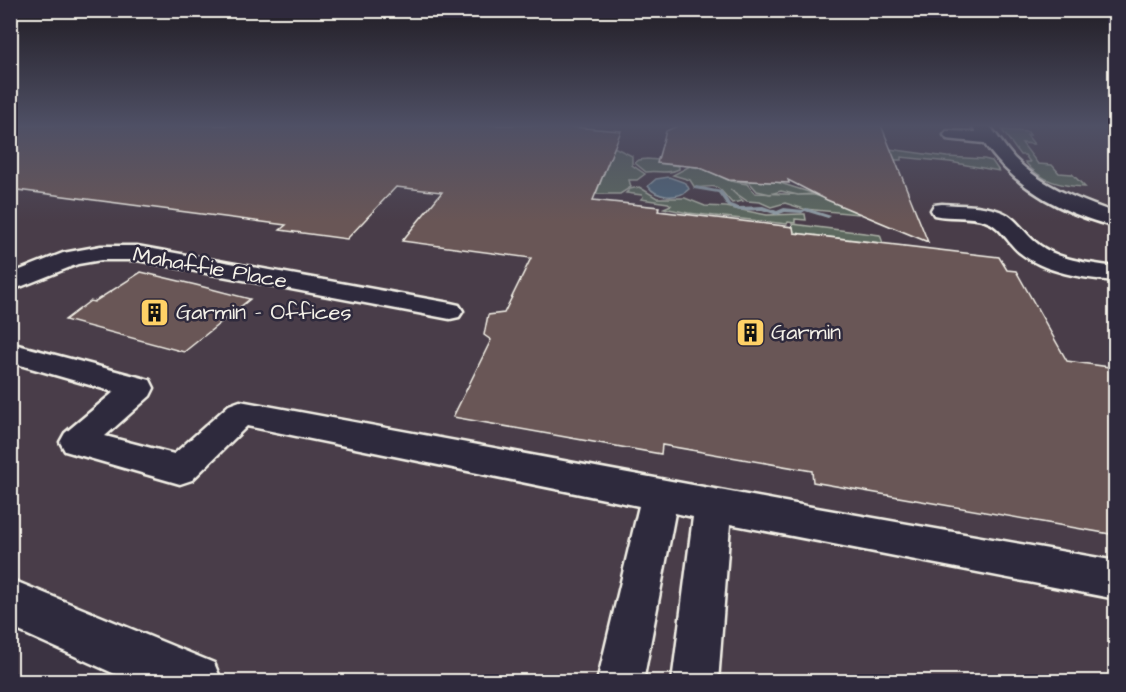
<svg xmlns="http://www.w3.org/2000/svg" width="1126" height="692" font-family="'Architects Daughter',sans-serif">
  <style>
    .built { fill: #493e48 }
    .green { fill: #5d695e; stroke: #a8ada3; stroke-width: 1.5 }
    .water { fill: #4f667a; stroke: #919ea6; stroke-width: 1.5 }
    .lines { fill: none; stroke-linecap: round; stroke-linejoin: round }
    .stream { fill: #919ea6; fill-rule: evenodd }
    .building { fill: #695657; stroke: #f4f1e8; stroke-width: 1.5 }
    .minor-casing { stroke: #f4f1e8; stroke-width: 5 }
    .major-casing { stroke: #f4f1e8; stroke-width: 5 }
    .minor { fill: #2f2a3d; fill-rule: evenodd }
    .major { fill: #2f2a3d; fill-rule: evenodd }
    .labels { text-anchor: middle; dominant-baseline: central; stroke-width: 5; stroke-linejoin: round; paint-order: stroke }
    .street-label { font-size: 22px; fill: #f4f1e8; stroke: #2f2a3d }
    .poi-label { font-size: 22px; fill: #f4f1e8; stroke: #2f2a3d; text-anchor: start }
  </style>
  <rect width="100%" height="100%" fill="#3b3342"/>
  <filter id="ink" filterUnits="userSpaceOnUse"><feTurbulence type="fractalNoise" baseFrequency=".0167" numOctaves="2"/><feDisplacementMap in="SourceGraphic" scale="12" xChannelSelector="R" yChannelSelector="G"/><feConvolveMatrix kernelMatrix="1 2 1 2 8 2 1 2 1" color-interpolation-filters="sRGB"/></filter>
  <g filter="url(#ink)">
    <polygon class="built" points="11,125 1115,125 1115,681 195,681 11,602"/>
    <g class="green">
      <path d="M1002 130 1028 132 1030 135H1027L1034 144 1022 143 1038 164 1052 165 1059 173 1072 174 1085 187C1062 186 1041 182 1025 162H1030L1025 155H1020Z"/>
      <polygon points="614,147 632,156 632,165 645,174 637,180 629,180 631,187 620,194 596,194"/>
      <polygon points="882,148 947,157 984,159 992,161 999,171 950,162 901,157 901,160 895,160"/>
      <path d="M647 159 658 160V163L679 166V169C667 175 658 170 646 172L635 163 639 160Z"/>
      <path d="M690 166 704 169 730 181 747 184 755 193 814 195 856 206 858 214 804 209 785 203 771 207 760 202 747 201 730 189 743 201 732 203C715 185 723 185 695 188L690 180 673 175Z"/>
      <polygon points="734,180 777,182 815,194 798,195 781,191 770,194 757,191 750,183"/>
      <polygon points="639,187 657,198 685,198 705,206 726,207 767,215 802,214 805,214 806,220 795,219 795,223 788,222 787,224 688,213 664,208 671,205 668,203 641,199 643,197 642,195 626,193 630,189"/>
      <polygon points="792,224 880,235 883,243 794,233"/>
    </g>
    <path class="water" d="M669 177 686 183 689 189C678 200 656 198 648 186L656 179Z"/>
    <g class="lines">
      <polygon class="stream" points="696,186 722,191 730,204 739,207 763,206 777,211 784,208 803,210 806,208 831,216 828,218 805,211 802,213 785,212 777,215 762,210 739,211 728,207 718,193 694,189 693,188"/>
    </g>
    <g class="building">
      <polygon points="10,125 548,125 621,131 593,200 659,207 658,211 793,227 794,233 999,257 1007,270 1016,271 1067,361 1116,368 1116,535 813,482 812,471 662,445 661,454 453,417 491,340 484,335 488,315 504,313 531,258 402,241 442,192 396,187 347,239 280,230 286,225 10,189"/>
      <polygon points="679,125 881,125 928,242 827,200 788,180 789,183 729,180 698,167 657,163 666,131"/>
      <polygon points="141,272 196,285 250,299 184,352 65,320 90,301 94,302"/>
    </g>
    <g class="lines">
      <defs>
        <g id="minor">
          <path d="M972 125H989C997 135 1005 148 1014 158 1041 186 1079 200 1116 213V227C1063 214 1015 188 984 143L947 139 944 135 947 131 976 132Z"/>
          <path d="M942 204C962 206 983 204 1002 212 1015 217 1023 231 1033 240 1055 260 1087 263 1116 267V281C1083 278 1045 273 1019 252 1007 242 1000 225 985 221 969 215 951 219 934 215L931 210 934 205Z"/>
          <polygon points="101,246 137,246 450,303 459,305 463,311 459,317 450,319 137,260 101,260 78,264 10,291 10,274 63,253"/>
          <polygon points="10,343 150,380 154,388 150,396 105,436 174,454 229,405 240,401 817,508 1116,561 1116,599 730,524 718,682 672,682 693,517 675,513 643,682 597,682 639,506 247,426 192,480 180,484 65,451 60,442 65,433 114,392 10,362"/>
        </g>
        <polygon id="major" points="10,579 214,663 222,682 133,682 10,627"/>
      </defs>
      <use href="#minor" class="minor-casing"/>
      <use href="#major" class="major-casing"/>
      <use href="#minor" class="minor"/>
      <use href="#major" class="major"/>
    </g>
  </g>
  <linearGradient id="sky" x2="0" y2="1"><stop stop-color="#201c24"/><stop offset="0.57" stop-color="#4f5065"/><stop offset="1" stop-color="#4f5065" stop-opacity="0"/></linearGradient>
  <rect width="1126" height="221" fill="url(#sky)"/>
  <defs>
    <symbol id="building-square" viewBox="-11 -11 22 22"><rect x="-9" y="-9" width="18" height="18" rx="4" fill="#ffd166" stroke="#2f2a3d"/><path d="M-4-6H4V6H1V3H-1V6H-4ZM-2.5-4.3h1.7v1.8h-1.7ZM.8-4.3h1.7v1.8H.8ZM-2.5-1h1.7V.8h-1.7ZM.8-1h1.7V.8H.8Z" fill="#111"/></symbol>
  </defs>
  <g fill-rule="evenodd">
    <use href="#building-square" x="138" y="296" width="33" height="33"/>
    <use href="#building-square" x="734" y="316" width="33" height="33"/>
  </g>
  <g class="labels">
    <g class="street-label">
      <text transform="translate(210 268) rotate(10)">Mahaffie Place</text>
    </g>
    <g class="poi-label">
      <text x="176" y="312">Garmin - Offices</text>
      <text x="771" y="332">Garmin</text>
    </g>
  </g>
  <rect width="1126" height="692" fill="none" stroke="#2f2a3d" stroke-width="36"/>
  <rect x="18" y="18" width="1090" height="656" fill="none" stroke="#f4f1e8" stroke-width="2" filter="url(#ink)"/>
</svg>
